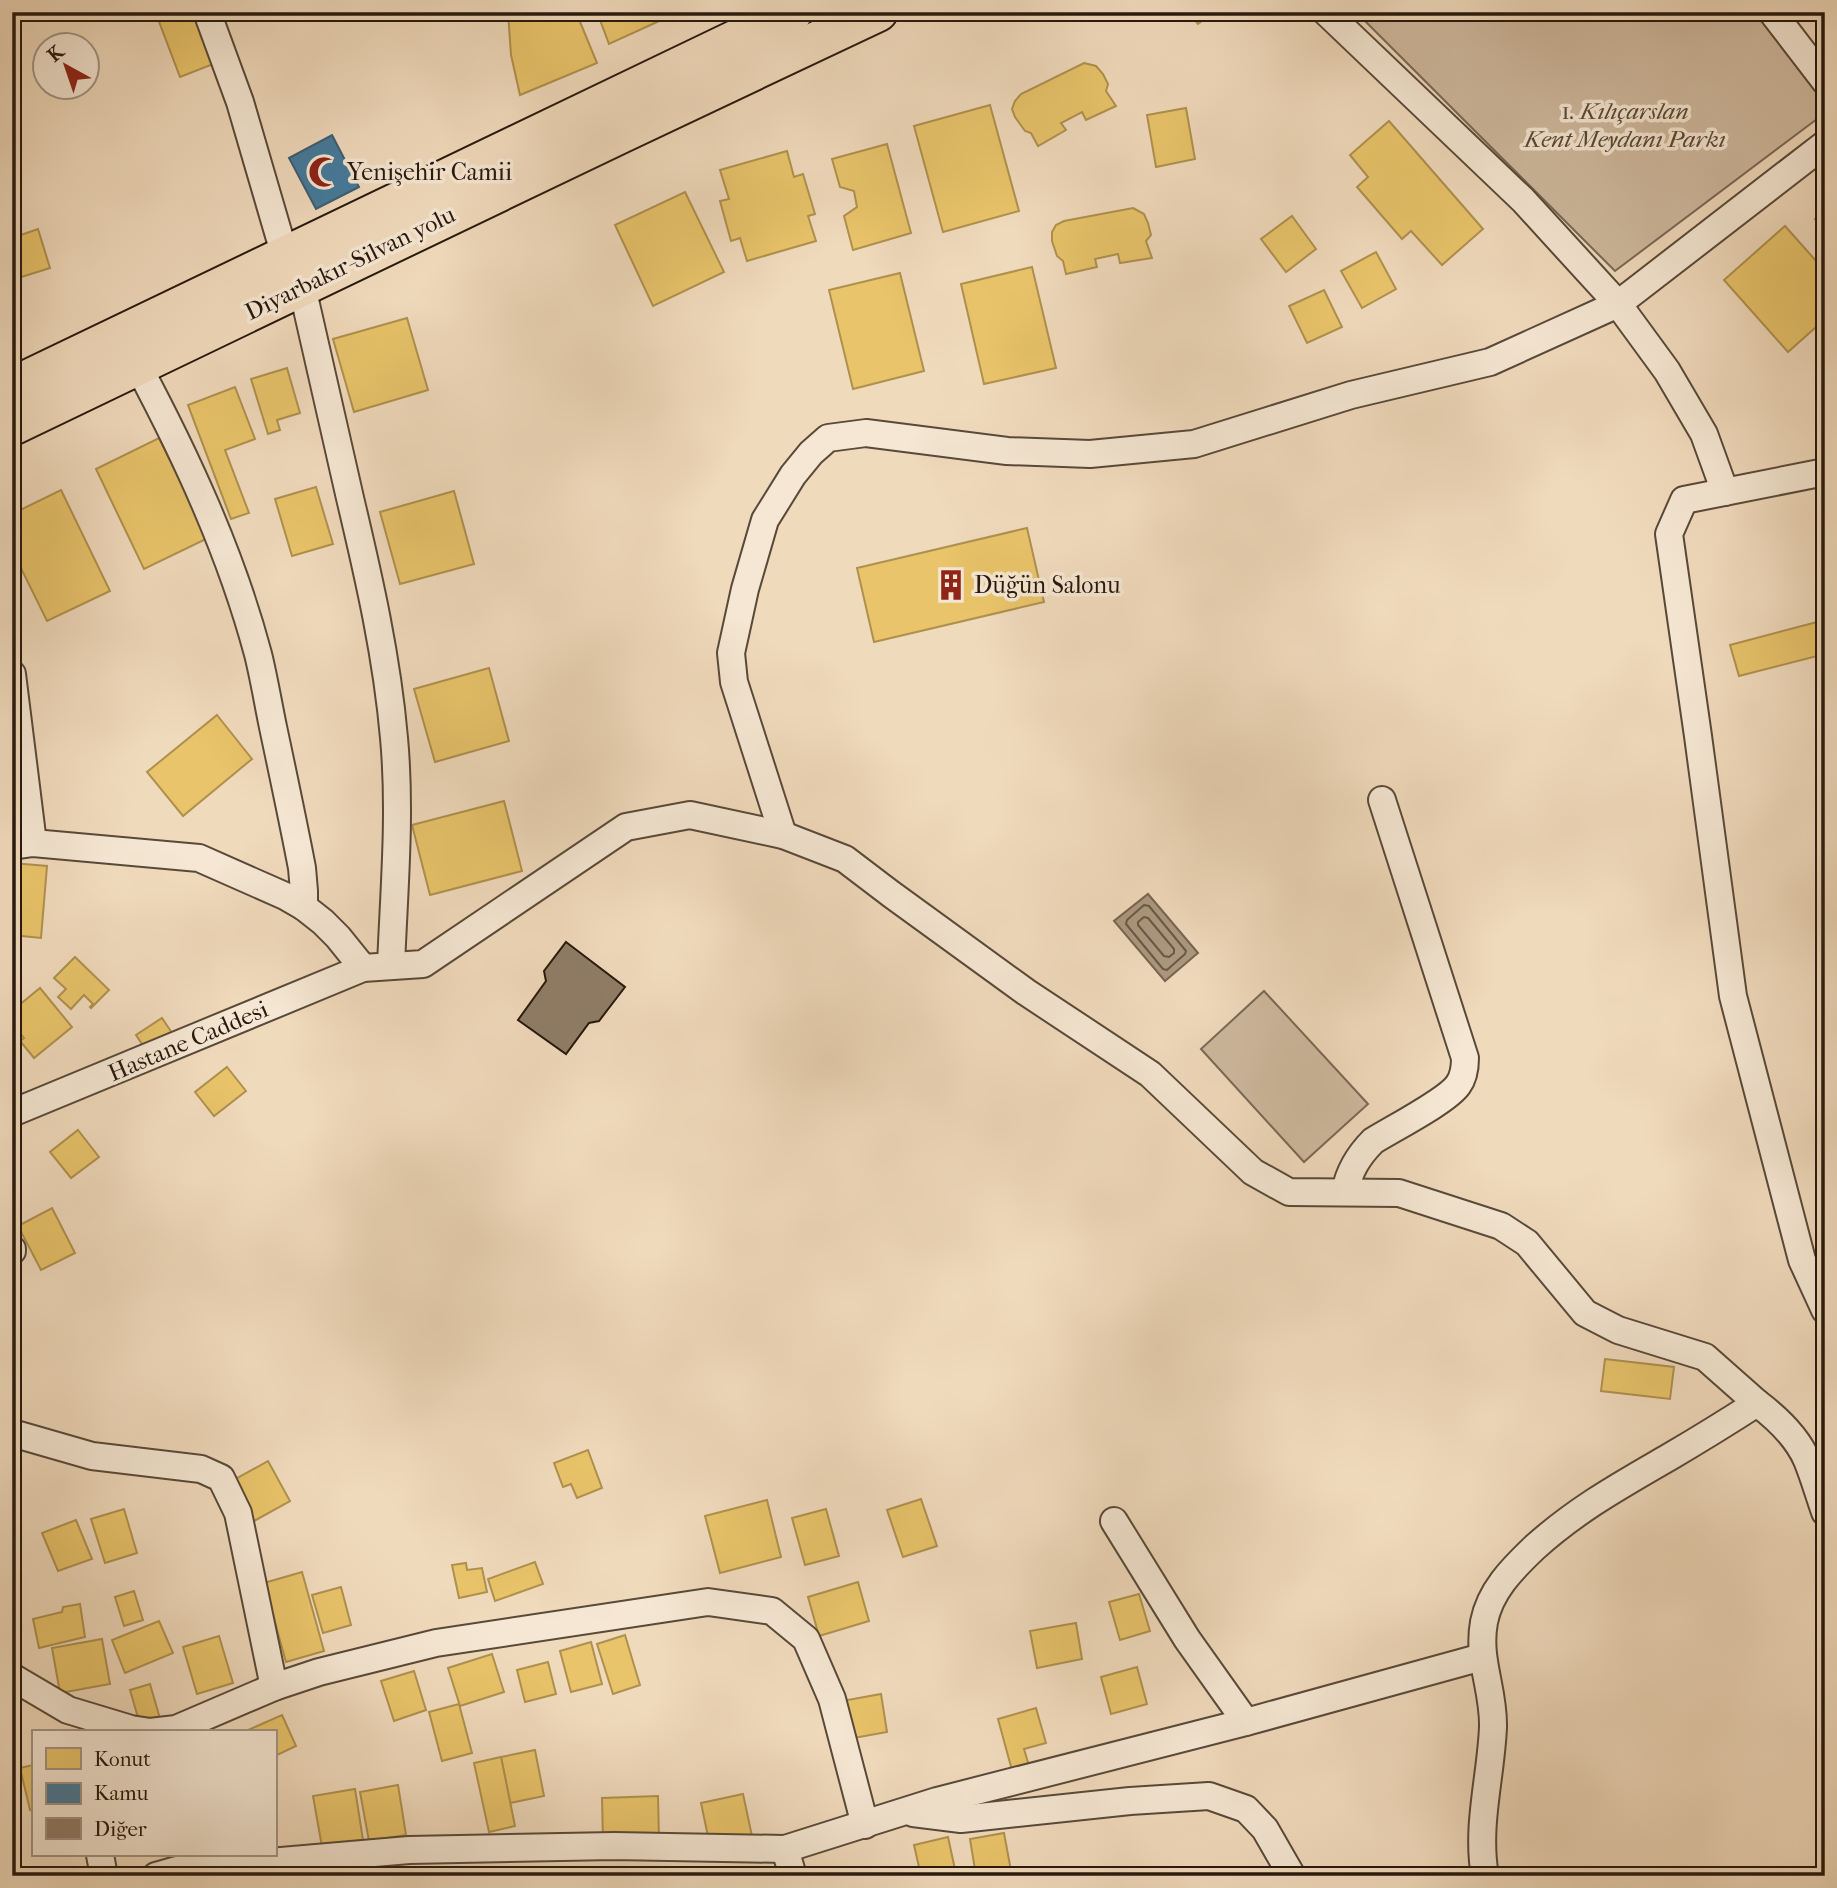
<svg xmlns="http://www.w3.org/2000/svg" width="1837" height="1888" font-family="'IM FELL French Canon',serif">
  <style>
    .green { fill: #ceb99e; stroke: #7a6956; stroke-width: 2 }
    .water { fill: #ac9880; stroke: #776552; stroke-width: 2 }
    .homes { fill: #e9c46a; stroke: #af914e; stroke-width: 2 }
    .public { fill: #457b9d; stroke: #3c5e72; stroke-width: 2 }
    .lines { fill: none; stroke-linecap: round; stroke-linejoin: round }
    .shore { stroke: #6a5846; stroke-width: 2 }
    .building { fill: #907d68; stroke: #27190d; stroke-width: 2 }
    .minor-casing { stroke: #594939; stroke-width: 30 }
    .highway-casing { stroke: #27190d; stroke-width: 42 }
    .minor { stroke: #f5e7d3; stroke-width: 26 }
    .highway { stroke: #f0dabc; stroke-width: 38 }
    .labels { text-anchor: middle; dominant-baseline: central; stroke-width: 7; stroke-linejoin: round; paint-order: stroke }
    .park-label { font-size: 24px; font-style: italic; fill: #594938; stroke: #f5e7d3 }
    .poi-label { font-size: 24px; fill: #27190d; stroke: #f5e7d3; text-anchor: start }
    .street-label { font-size: 24px; fill: #27190d; stroke: #f5e7d3 }
  </style>
  <rect width="100%" height="100%" fill="#f0dabc"/>
  <filter id="stains"><feTurbulence type="fractalNoise" baseFrequency=".00286" numOctaves="4"/><feColorMatrix values="0 0 0 0 .2 0 0 0 0 .09 0 0 0 0 .02 0 0 0 .5 -.17"/></filter>
  <radialGradient id="worn" r=".72"><stop offset=".6" stop-color="#630" stop-opacity="0"/><stop offset="1" stop-color="#630" stop-opacity=".3"/></radialGradient>
  <g class="green">
    <polygon points="1356,12 1755,12 1820,97 1817,119 1615,271"/>
    <polygon points="1264,991 1368,1104 1304,1162 1201,1049"/>
  </g>
  <polygon class="water" points="1148,894 1198,953 1165,981 1114,921"/>
  <g class="homes">
    <polygon points="176,12 196,12 216,63 180,77 158,19"/>
    <polygon points="508,12 576,12 597,63 520,95 511,55"/>
    <polygon points="597,12 679,12 609,44"/>
    <polygon points="1188,12 1214,12 1198,24"/>
    <polygon points="1084,63 1096,66 1103,74 1108,84 1106,91 1116,106 1086,120 1082,112 1061,123 1066,130 1038,146 1031,133 1025,131 1015,117 1012,109 1015,101 1021,94"/>
    <polygon points="990,105 1019,211 943,232 914,126"/>
    <polygon points="1186,108 1195,159 1156,167 1147,115"/>
    <polygon points="1389,121 1483,229 1442,265 1411,231 1402,239 1357,187 1368,177 1350,155"/>
    <polygon points="887,144 911,233 853,250 844,216 857,207 854,191 840,187 832,159"/>
    <polygon points="787,151 794,177 803,174 815,214 808,216 816,241 747,261 740,238 731,241 720,201 729,199 720,170"/>
    <polygon points="685,192 724,272 653,306 615,225"/>
    <polygon points="1133,208 1144,214 1148,223 1151,235 1146,241 1152,258 1120,263 1118,254 1095,259 1097,267 1066,274 1063,261 1057,256 1052,241 1052,232 1056,225 1064,221"/>
    <polygon points="1825,210 1825,231 1815,219"/>
    <polygon points="1292,216 1316,249 1286,272 1261,239"/>
    <polygon points="1785,226 1825,271 1825,319 1788,352 1724,280"/>
    <polygon points="38,229 50,268 12,280 12,238"/>
    <polygon points="1376,252 1396,289 1362,308 1341,271"/>
    <polygon points="1032,267 1056,368 984,384 961,284"/>
    <polygon points="900,273 924,371 853,389 829,290"/>
    <polygon points="1324,290 1342,327 1307,343 1289,306"/>
    <polygon points="407,318 428,390 354,412 333,339"/>
    <polygon points="287,368 300,413 277,420 280,430 268,434 251,379"/>
    <polygon points="235,387 255,439 225,450 249,513 231,519 188,405"/>
    <polygon points="159,438 208,538 144,569 96,469"/>
    <polygon points="316,487 333,544 292,556 275,499"/>
    <polygon points="61,490 110,591 47,621 12,550 12,514"/>
    <polygon points="454,491 474,564 400,584 380,512"/>
    <polygon points="1027,528 1044,602 874,642 857,568"/>
    <polygon points="1817,622 1825,654 1739,676 1730,645"/>
    <polygon points="489,668 509,741 435,762 414,689"/>
    <polygon points="217,715 252,759 183,816 147,772"/>
    <polygon points="504,801 522,871 430,895 412,825"/>
    <polygon points="12,863 47,866 41,938 12,935"/>
    <polygon points="75,957 109,990 91,1008 90,1007 93,1004 84,995 71,1009 58,997 66,989 54,978"/>
    <polygon points="40,988 72,1027 34,1058 20,1041 24,1038 12,1023 12,1011"/>
    <polygon points="162,1018 172,1033 146,1050 136,1035"/>
    <polygon points="227,1067 246,1091 214,1116 195,1092"/>
    <polygon points="78,1130 99,1157 71,1178 50,1152"/>
    <polygon points="52,1208 75,1253 41,1270 18,1226"/>
    <polygon points="1605,1359 1674,1367 1670,1399 1601,1391"/>
    <polygon points="588,1450 602,1488 577,1498 571,1484 563,1487 554,1463"/>
    <polygon points="268,1461 290,1501 254,1521 232,1481"/>
    <polygon points="921,1499 937,1546 903,1557 887,1510"/>
    <polygon points="767,1500 781,1557 720,1573 705,1516"/>
    <polygon points="124,1509 137,1553 105,1563 91,1519"/>
    <polygon points="826,1509 839,1556 805,1565 792,1518"/>
    <polygon points="76,1520 92,1559 58,1571 42,1533"/>
    <polygon points="535,1562 543,1584 495,1601 488,1579"/>
    <polygon points="466,1563 467,1570 482,1568 487,1592 459,1598 452,1565"/>
    <polygon points="302,1572 324,1651 286,1662 264,1583"/>
    <polygon points="858,1582 869,1621 819,1636 808,1597"/>
    <polygon points="341,1587 351,1625 323,1633 312,1595"/>
    <polygon points="134,1591 143,1620 124,1626 115,1597"/>
    <polygon points="1139,1594 1150,1631 1120,1640 1109,1602"/>
    <polygon points="80,1604 85,1637 39,1648 33,1619 62,1612 63,1607"/>
    <polygon points="12,1614 21,1627 12,1632"/>
    <polygon points="159,1621 173,1653 125,1673 112,1640"/>
    <polygon points="1076,1623 1082,1659 1037,1668 1030,1631"/>
    <polygon points="625,1635 640,1685 613,1694 597,1644"/>
    <polygon points="219,1636 233,1683 197,1694 183,1647"/>
    <polygon points="102,1639 110,1684 60,1693 52,1648"/>
    <polygon points="591,1642 602,1684 571,1692 560,1651"/>
    <polygon points="492,1654 504,1692 460,1706 448,1668"/>
    <polygon points="548,1662 556,1694 525,1702 517,1670"/>
    <polygon points="1137,1667 1147,1704 1111,1714 1101,1677"/>
    <polygon points="414,1671 426,1710 394,1721 381,1681"/>
    <polygon points="150,1684 161,1722 141,1728 130,1690"/>
    <polygon points="881,1694 887,1732 848,1739 842,1701"/>
    <polygon points="459,1704 472,1753 442,1761 429,1712"/>
    <polygon points="1036,1708 1046,1743 1024,1749 1030,1769 1013,1774 998,1719"/>
    <polygon points="282,1715 296,1746 275,1756 275,1732 249,1732 248,1730"/>
    <polygon points="535,1750 544,1796 510,1803 501,1757"/>
    <polygon points="501,1757 515,1826 489,1832 474,1763"/>
    <polygon points="33,1765 33,1809 30,1810 20,1768"/>
    <polygon points="398,1785 406,1835 369,1841 360,1792"/>
    <polygon points="355,1789 363,1840 322,1847 313,1796"/>
    <polygon points="743,1794 752,1836 710,1846 701,1803"/>
    <polygon points="658,1796 659,1839 603,1841 602,1798"/>
    <polygon points="1004,1833 1012,1876 976,1876 970,1839"/>
    <polygon points="948,1837 956,1874 948,1876 921,1876 914,1845"/>
    <polygon points="669,1868 701,1869 700,1876 668,1876"/>
    <polygon points="775,1868 776,1876 722,1876 722,1873"/>
  </g>
  <polygon class="public" points="332,135 359,187 316,209 289,158"/>
  <g class="lines">
    <g class="shore">
      <polygon points="1144,905 1149,906 1186,951 1185,954 1167,970 1163,969 1126,924 1127,920"/>
      <polygon points="1144,917 1148,918 1174,949 1174,953 1169,957 1164,956 1138,925 1138,922"/>
    </g>
  </g>
  <polygon class="building" points="566,942 625,987 599,1021 589,1023 566,1054 518,1020 546,981 544,971"/>
  <g class="lines">
    <defs>
      <g id="minor">
        <polyline points="207,12 240,102 285,256"/>
        <polyline points="1326,12 1523,200 1618,304 1667,371 1704,434 1725,492"/>
        <polyline points="1772,12 1825,81"/>
        <path d="M302 287C318 357 334 428 350 498 369 578 387 657 394 738 401 813 394 890 391 966"/>
        <path d="M138 366C187 458 231 553 258 654 264 678 268 703 273 727 283 774 293 821 302 868L304 891V907"/>
        <polyline points="1825,472 1684,500 1669,534 1698,736 1733,996 1802,1260 1825,1310"/>
        <polyline points="12,674 33,843"/>
        <polyline points="783,835 734,682 731,653 745,589 765,520 793,475 811,453 828,438 866,433 1007,451 1090,454 1194,444 1351,395 1490,362 1618,304 1825,144"/>
        <polyline points="12,846 33,843 199,858 285,896 304,907 323,922 338,937 363,968"/>
        <path d="M12 1113 363 968 423 964 626 827 690 815 783 835 845 859 891 894 1026 992 1150 1074 1253 1172 1289 1192 1399 1193 1501 1226 1527 1243 1585 1313 1618 1330 1705 1357 1757 1403C1729 1421 1700 1439 1671 1456 1621 1485 1577 1509 1534 1548 1512 1569 1490 1591 1484 1622 1477 1660 1494 1689 1493 1727 1491 1777 1476 1826 1485 1876"/>
        <path d="M1345 1192C1349 1171 1358 1156 1373 1141 1392 1129 1447 1101 1458 1085 1464 1077 1465 1068 1465 1058L1382 800"/>
        <polyline points="12,1249 12,1251"/>
        <path d="M1757 1403C1777 1418 1797 1437 1807 1460 1814 1477 1819 1495 1825 1512"/>
        <polyline points="12,1433 92,1456 201,1469 221,1478 238,1513 274,1687"/>
        <polyline points="1114,1521 1187,1639 1246,1722"/>
        <polyline points="12,1677 68,1710 131,1729 150,1732 176,1729 274,1687 319,1672 436,1643 708,1602 772,1611 806,1639 832,1699 865,1825"/>
        <polyline points="913,1813 961,1819 1130,1801 1209,1796 1246,1809 1265,1829 1292,1876"/>
        <polyline points="785,1849 793,1876"/>
        <polyline points="100,1855 104,1876"/>
        <polyline points="156,1876 177,1870 409,1850 614,1846 785,1849 937,1801 1246,1722 1482,1657"/>
      </g>
      <g id="highway">
        <polyline points="12,387 793,12"/>
        <polyline points="12,426 620,134 878,12"/>
      </g>
    </defs>
    <use href="#minor" class="minor-casing"/>
    <use href="#highway" class="highway-casing"/>
    <use href="#minor" class="minor"/>
    <use href="#highway" class="highway"/>
  </g>
  <defs>
    <symbol id="mosque-bare" viewBox="-9 -9 18 18"><path d="M3.5-4.9A6 6 0 1 0 3.5 4.9A5 5 0 1 1 3.5-4.9Z" fill="#8f2418" stroke="#f5e7d3" stroke-width="2.5" paint-order="stroke"/></symbol>
    <symbol id="building-bare" viewBox="-9 -9 18 18"><path d="M-4-6H4V6H1V3H-1V6H-4ZM-2.5-4.3h1.7v1.8h-1.7ZM.8-4.3h1.7v1.8H.8ZM-2.5-1h1.7V.8h-1.7ZM.8-1h1.7V.8H.8Z" fill="#8f2418" stroke="#f5e7d3" stroke-width="2.5" paint-order="stroke"/></symbol>
  </defs>
  <g fill-rule="evenodd">
    <use href="#mosque-bare" x="302" y="150" width="44" height="44"/>
    <use href="#building-bare" x="929" y="563" width="44" height="44"/>
  </g>
  <g class="labels">
    <g class="park-label">
      <text x="1625" y="111">1. Kılıçarslan<tspan x="1625" dy="28">Kent Meydanı Parkı</tspan></text>
    </g>
    <g class="poi-label">
      <text x="347" y="172">Yenişehir Camii</text>
      <text x="974" y="585">Düğün Salonu</text>
    </g>
    <g class="street-label">
      <text transform="translate(350 263) rotate(-26)">Diyarbakır-Silvan yolu</text>
      <text transform="translate(188 1041) rotate(-23)">Hastane Caddesi</text>
    </g>
  </g>
  <rect width="1837" height="1888" fill="none" stroke="#f0dabc" stroke-width="42"/>
  <rect x="14" y="14" width="1809" height="1860" fill="none" stroke="#27190d" stroke-width="3.5"/>
  <rect x="21" y="21" width="1795" height="1846" fill="none" stroke="#27190d" stroke-width="2"/>
  <rect x="32" y="1730" width="245" height="126" fill="#f5e7d3" stroke="#a39584" stroke-width="2"/>
  <rect x="46" y="1748" width="35" height="21" fill="#e9c46a" stroke="#a39584" stroke-width="2"/>
  <text x="94" y="1766" font-size="21" fill="#27190d">Konut</text>
  <rect x="46" y="1783" width="35" height="21" fill="#457b9d" stroke="#a39584" stroke-width="2"/>
  <text x="94" y="1800" font-size="21" fill="#27190d">Kamu</text>
  <rect x="46" y="1818" width="35" height="21" fill="#907d68" stroke="#a39584" stroke-width="2"/>
  <text x="94" y="1836" font-size="21" fill="#27190d">Diğer</text>
  <g transform="translate(66 66) rotate(320)"><circle r="33" fill="#f5e7d3" stroke="#a39584" stroke-width="2"/>
  <path d="M0-5L12 26L0 18L-12 26Z" fill="#8f2418"/>
  <text y="-10" font-size="19" font-weight="bold" text-anchor="middle" fill="#27190d">K</text>
  </g>
  <rect width="100%" height="100%" filter="url(#stains)"/>
  <rect width="100%" height="100%" fill="url(#worn)"/>
</svg>
